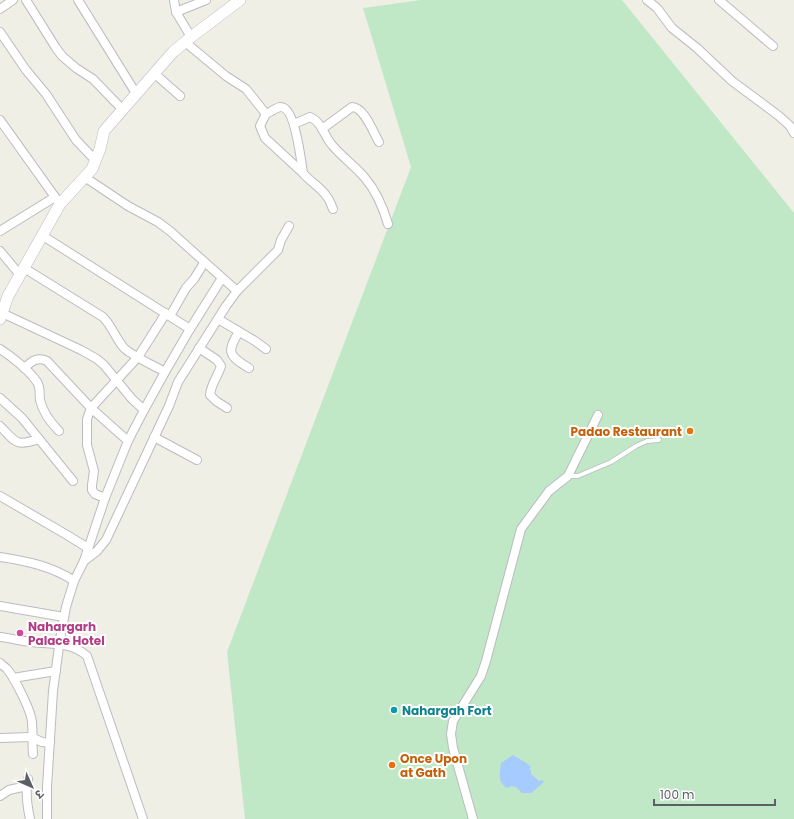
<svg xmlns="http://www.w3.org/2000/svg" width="794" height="819" font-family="Poppins,'Noto Sans Devanagari',sans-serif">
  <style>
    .green { fill: #c1e8c6 }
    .water { fill: #a5cbff }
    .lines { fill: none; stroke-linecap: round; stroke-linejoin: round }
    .lane-casing { stroke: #babcc1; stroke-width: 5.5 }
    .street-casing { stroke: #babcc1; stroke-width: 10 }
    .secondary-casing { stroke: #babcc3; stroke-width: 12 }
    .lane { stroke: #fff; stroke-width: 4 }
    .street { stroke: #fff; stroke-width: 8 }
    .secondary { stroke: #fff; stroke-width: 11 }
    .food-dot { fill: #e8710a; stroke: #fff; stroke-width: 1.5 }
    .hotel-dot { fill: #d1479c; stroke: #fff; stroke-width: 1.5 }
    .culture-dot { fill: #0f9aa8; stroke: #fff; stroke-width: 1.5 }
    .labels { text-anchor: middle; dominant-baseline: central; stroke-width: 4; stroke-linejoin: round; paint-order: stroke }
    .food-label { font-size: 12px; font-weight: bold; fill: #c56008; stroke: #fff; text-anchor: end }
    .hotel-label { font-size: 12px; font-weight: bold; fill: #b23c85; stroke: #fff; text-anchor: start }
    .culture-label { font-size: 12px; font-weight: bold; fill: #0d838f; stroke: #fff; text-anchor: start }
  </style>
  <rect width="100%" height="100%" fill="#f0efe5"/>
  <polygon class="green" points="421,0 622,0 794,213 794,819 245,819 227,652 411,167 363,8"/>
  <path class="water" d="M513 755C519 759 526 762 531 767L529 769 531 770V774L539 781 542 780 544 782 531 793H522L516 787 512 786 507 788C497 782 500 773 501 763Z"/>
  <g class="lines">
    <defs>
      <polyline id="lane" points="568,476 578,476 611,462 636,446 647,441 659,440"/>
      <g id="street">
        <polyline points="26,0 56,48 62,56 76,68 93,79 123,110"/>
        <polyline points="78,0 137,95"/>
        <polyline points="174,0 176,12 191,37"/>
        <polyline points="647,0 657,8 672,28 697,48 732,81 779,116 790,126 794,133"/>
        <polyline points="719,0 773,46"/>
        <polyline points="0,9 13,0"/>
        <polyline points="176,12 206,0"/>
        <polyline points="0,32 26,70 46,94 76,140 96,161"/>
        <polyline points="185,42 226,76 246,89 266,114 260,126 265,138 303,173"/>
        <polyline points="155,74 180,96"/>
        <path d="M266 114C270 112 276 108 280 107 295 105 301 161 303 173 310 182 321 187 327 197 330 200 331 205 333 209"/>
        <polyline points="0,120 60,204"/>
        <path d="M294 124 310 117C322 122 324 136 332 145 342 157 355 166 365 178 377 192 383 207 388 224"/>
        <path d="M322 129 352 107C364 107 373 132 379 142"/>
        <polyline points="0,231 55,197"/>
        <polyline points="43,236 190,329"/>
        <polyline points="0,251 20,275"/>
        <path d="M24 268 103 317C112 326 116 339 124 348 132 356 155 366 165 372"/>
        <polyline points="237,291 278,250 281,240 289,226"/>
        <polyline points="2,313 81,350 97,359 104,365 132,399 144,410"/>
        <polyline points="170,316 186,288 194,279 204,263"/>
        <polyline points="218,319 255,341 266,349"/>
        <path d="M239 332C226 352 229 356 249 368"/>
        <path d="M199 348 217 360 221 366C218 376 211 384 210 395L216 401 227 408"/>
        <path d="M0 349C11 356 30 371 37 382 41 388 39 394 40 400 43 413 50 422 59 431"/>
        <path d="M24 368C31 362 37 356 47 361L91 408 128 441"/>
        <polyline points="0,398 22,418 73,481"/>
        <path d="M0 426C16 442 15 447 39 439"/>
        <polyline points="154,437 197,460"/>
        <polyline points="0,496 67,535 88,548"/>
        <polyline points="105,498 95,494 92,490 92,485 94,471 87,445 87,419 91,408 138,357 166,313"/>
        <path d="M0 557C26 561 52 566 74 581"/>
        <polyline points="84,561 97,551 106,540 169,406 178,382 226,306 237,291 170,231 158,222 128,206 86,178"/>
        <polyline points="0,606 64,617"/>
        <path d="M0 637C10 638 21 641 31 642 50 644 72 642 87 656L143 819"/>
        <path d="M0 663C2 665 5 667 7 669 14 677 32 712 32 723 33 733 32 743 33 754"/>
        <polyline points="13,678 56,671"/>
        <polyline points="0,738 31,737 42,742 50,743"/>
        <path d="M28 779C25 792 27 805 30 819"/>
        <polyline points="0,796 9,790 27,786"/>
        <polyline points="47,819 47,787 53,691 60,639 66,607 74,581 84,561 105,498 128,441 144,410 165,372 190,329 222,278"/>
        <polyline points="473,819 453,748 451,734 453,721 481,676 486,661 521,529 549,491 568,476 598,415"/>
      </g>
      <polyline id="secondary" points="0,319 8,296 60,204 92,169 100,149 104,131 173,52 191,37 240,0"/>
    </defs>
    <use href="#lane" class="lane-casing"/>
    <use href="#street" class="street-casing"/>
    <use href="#secondary" class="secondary-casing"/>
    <use href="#lane" class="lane"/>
    <use href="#street" class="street"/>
    <use href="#secondary" class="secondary"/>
  </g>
  <g class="food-dot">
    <circle cx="690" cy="431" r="4"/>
    <circle cx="392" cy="765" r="4"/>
  </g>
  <circle class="hotel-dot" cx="20" cy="633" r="4"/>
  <circle class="culture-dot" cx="394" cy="710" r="4"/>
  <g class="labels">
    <g class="food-label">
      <text x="682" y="431">Padao Restaurant</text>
      <text x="400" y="758" text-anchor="start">Once Upon<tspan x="400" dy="14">at Gath</tspan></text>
    </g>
    <g class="hotel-label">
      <text x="28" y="626">Nahargarh<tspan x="28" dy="14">Palace Hotel</tspan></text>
    </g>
    <g class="culture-label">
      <text x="402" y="710">Nahargah Fort</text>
    </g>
  </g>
  <g transform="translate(32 787) rotate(135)" stroke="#ffffff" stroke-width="3" paint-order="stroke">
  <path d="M0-3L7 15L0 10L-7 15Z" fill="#5d5f66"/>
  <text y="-6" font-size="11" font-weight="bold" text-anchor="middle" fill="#5d5f66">उ</text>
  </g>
  <path d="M654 799v6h121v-6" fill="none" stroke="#5d5f66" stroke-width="2"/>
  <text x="660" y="799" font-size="12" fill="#5d5f66" stroke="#ffffff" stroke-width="3" paint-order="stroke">100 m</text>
</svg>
